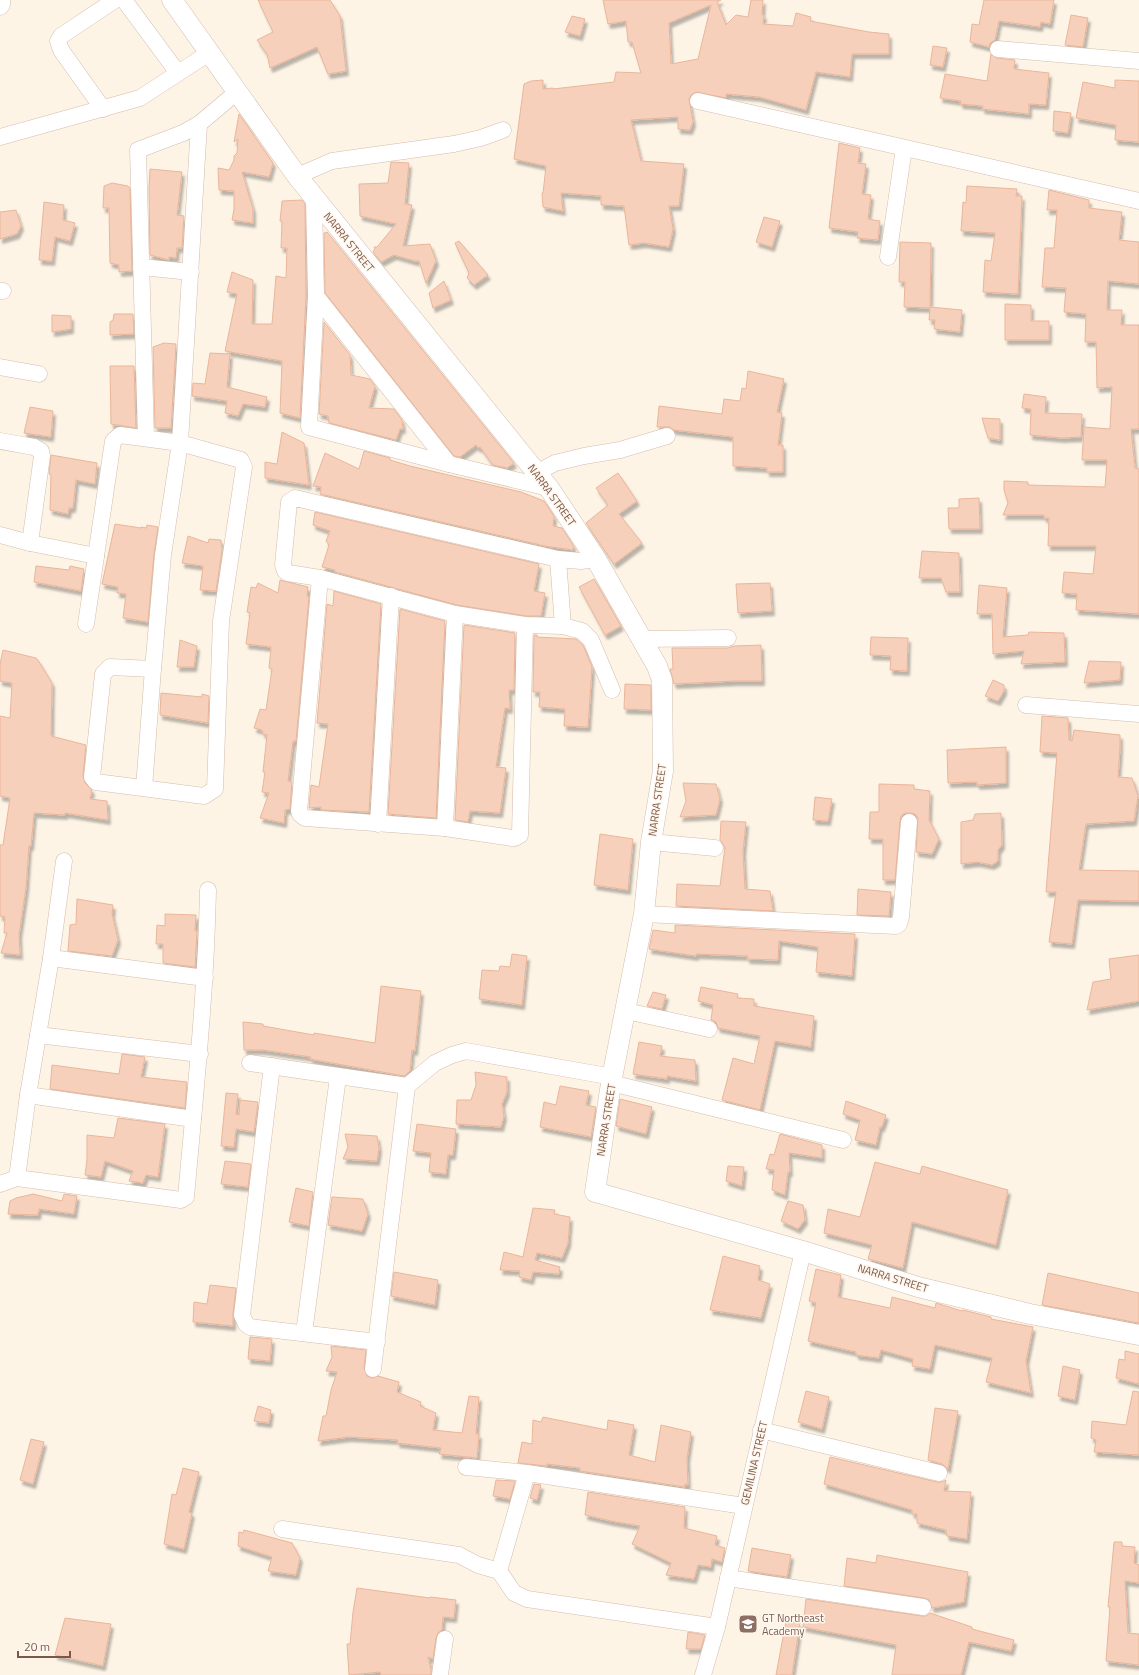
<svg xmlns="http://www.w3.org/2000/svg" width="1139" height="1675" font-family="'Titillium Web',sans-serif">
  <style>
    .building { fill: #f6d0bb; stroke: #eab59a; fill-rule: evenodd; filter: url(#shadow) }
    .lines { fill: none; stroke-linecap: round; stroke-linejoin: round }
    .minor-casing { stroke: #d4bcad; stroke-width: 17 }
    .tertiary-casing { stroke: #d4bcad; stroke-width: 21 }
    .minor { stroke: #fff; stroke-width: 16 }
    .tertiary { stroke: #fff; stroke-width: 20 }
    .labels { text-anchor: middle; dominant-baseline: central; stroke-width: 3; stroke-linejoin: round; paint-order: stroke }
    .street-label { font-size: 11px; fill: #7a5748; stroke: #fff7ee }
    .education-label { font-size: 11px; fill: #785e54; stroke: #fff7ee; text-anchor: start }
  </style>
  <defs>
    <filter id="shadow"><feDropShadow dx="2.5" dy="4.5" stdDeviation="1" flood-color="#0004"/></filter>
  </defs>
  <rect width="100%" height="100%" fill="#fef4e6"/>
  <g class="building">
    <polygon points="258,0 330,0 340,16 346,71 328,74 317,47 270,68 267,54 257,40 273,32"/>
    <path d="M603 0H721L717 2 726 25 736 15 748 17 751 0H763L762 15H764L763 24 793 26 796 13 811 17 810 21 869 32 889 34V54H852L850 77 816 72 806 110 759 97 726 94V98L696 92 691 95 689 99 693 122 690 130 678 129V117L631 120 641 161 684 164 679 206H669L673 229 669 247 644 243 629 245 624 206 601 205V196L561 193 563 211 543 207 542 193H543L546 166 514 159 524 84 531 81 543 80V89L553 88V89L614 82 616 72 641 73 632 42H628L626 21 608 24ZM711 5 698 59 671 64 669 23Z"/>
    <polygon points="984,0 1054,0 1050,24 1041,22 1040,27 999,21 995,40 990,43 989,47 970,42 972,24 979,25"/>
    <polygon points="1071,15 1088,18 1083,47 1065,45"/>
    <polygon points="572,16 585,19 580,36 565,32"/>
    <polygon points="933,46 947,48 943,67 930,65"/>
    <polygon points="991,54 997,58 1015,60 1014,69 1049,73 1046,105 1029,104 1029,114 982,109 983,106 960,104 961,101 940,98 945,74 987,81"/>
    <polygon points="1115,80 1139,81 1139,142 1115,140 1116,125 1076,118 1083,82 1115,88"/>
    <polygon points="1054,111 1071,113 1068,133 1053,131"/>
    <polygon points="239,114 273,163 269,177 242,172 253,209 253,223 232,220 234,209 234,191 219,190 218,168 229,170 234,160 234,156 237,153 238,139 234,142"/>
    <polygon points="839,143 860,148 858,163 866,164 862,194 871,195 868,219 880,221 878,240 857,238 858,232 829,228"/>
    <polygon points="391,162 409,163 405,204 412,205 403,246 430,244 436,261 426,283 419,261 415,261 394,255 381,262 373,252 375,249 374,247 377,247 396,224 360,216 359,184 388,183"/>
    <polygon points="150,169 182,172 177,215 184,216 182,248 177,248 176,258 169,257 169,260 150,255 149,188"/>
    <polygon points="112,183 128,186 130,188 132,271 119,272 119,265 110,263 109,208 103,208 104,186"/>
    <polygon points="967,186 1017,189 1016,196 1022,196 1018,294 983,292 985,260 991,261 995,233 961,231 963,202 966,203"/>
    <polygon points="1049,190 1089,200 1089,208 1122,212 1119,240 1139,242 1139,284 1108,281 1107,310 1122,310 1121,325 1139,325 1139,429 1131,429 1135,468 1139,469 1139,614 1076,610 1077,594 1062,593 1064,572 1093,574 1096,546 1048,546 1049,518 1044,518 1044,515 1003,515 1008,503 1004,490 1004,481 1028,482 1028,485 1105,487 1107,460 1082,460 1084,427 1110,429 1112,387 1097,388 1096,342 1085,342 1086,314 1064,312 1066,288 1042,287 1045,248 1054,248 1057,210 1047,210"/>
    <polygon points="302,200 305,204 306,296 300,418 280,413 282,361 225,351 237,294 227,292 232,272 253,280 252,324 272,324 276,276 286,278 287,248 281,248 282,221 280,221 282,201"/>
    <polygon points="44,202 64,205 63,220 75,223 70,241 55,237 52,261 39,260"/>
    <polygon points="16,210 21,226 17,234 0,239 0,212"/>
    <polygon points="764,217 780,221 772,247 756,242"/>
    <polygon points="327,232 514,463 507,468 493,465 480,447 478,448 476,445 460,457 454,456 325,293 324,233"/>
    <polygon points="459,241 488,275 474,285 467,278 469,273 455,243"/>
    <polygon points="900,242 931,243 930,307 962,310 960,332 934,329 935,320 929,320 930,308 904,307 905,282 899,282"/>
    <polygon points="444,281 451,300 433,308 429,293"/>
    <polygon points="1005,304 1031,305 1031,321 1049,321 1049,340 1005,340"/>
    <polygon points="114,314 133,314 134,334 110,335 110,322 113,320"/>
    <polygon points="52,315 71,316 71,329 52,332"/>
    <polygon points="324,322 350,355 351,375 370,379 375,386 369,408 394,409 402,420 403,429 400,429 396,440 329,423 328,416 319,414"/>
    <polygon points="164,343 176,344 171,428 155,428 153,347"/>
    <polygon points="210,353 230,354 227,387 267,397 265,407 243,404 238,416 225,413 227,401 192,396 193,383 205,384"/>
    <polygon points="110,366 134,366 136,428 111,424"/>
    <polygon points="748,371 784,379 777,412 782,413 778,445 783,445 783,472 767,472 767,468 733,466 733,437 674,430 669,427 657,427 659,406 722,414 724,399 740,401 742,388 746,389"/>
    <polygon points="1024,394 1046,397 1045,413 1082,414 1081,437 1062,438 1030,435 1031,409 1022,408"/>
    <polygon points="30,407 53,411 51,437 24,433"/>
    <polygon points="982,418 1000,419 1000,440 988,438"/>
    <polygon points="282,432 304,443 309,485 265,478 265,462 277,464"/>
    <polygon points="364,451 390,458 390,460 410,466 521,492 544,501 554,516 553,526 562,528 573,545 573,550 545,546 320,494 321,487 313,486 325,453 359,469"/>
    <polygon points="51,455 97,463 95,484 76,480 73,508 69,508 68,514 50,510 51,475 49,474"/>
    <polygon points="618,473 637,501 619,514 642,543 614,564 586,523 608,505 596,488"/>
    <polygon points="979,498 980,529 949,529 948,508 959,508 959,499"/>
    <polygon points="315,512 539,564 534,591 545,593 541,616 526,616 457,605 335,572 335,570 322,567 329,545 326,541 330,531 313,525"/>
    <polygon points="115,524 141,528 141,527 146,528 147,525 158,527 154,554 148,622 123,618 126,594 117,593 118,587 102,584"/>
    <polygon points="188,536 208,543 209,539 221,540 222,551 216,591 200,590 203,566 182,563"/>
    <polygon points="922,551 959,553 960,592 946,592 941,578 919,578"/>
    <polygon points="36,566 69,570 70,566 84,569 81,591 34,582"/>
    <polygon points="594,579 621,626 605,635 579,587"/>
    <polygon points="280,580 308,587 307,596 309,597 296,741 293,741 288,781 292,782 290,809 285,810 284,823 260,818 269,793 262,792 265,772 263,772 267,735 263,734 262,730 254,728 260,709 266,710 272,669 269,668 271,647 246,644 250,613 247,612 248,606 251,587 256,588 258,583 278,593"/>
    <polygon points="770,583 772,611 738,613 736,584"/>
    <polygon points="979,585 1007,588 1003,637 1028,635 1029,632 1064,633 1065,662 1021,664 1024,651 993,654 992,614 977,614"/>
    <polygon points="334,591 381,604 369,812 321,810 321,807 309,808 311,785 319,787 328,724 317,723 327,604 333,606"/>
    <polygon points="400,609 445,621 436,818 388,814"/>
    <polygon points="464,625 515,633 514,690 509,690 510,709 505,708 496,767 506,768 500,813 470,811 468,822 455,820"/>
    <polygon points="534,635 537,635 537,637 576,639 583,645 592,667 588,727 564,726 565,709 539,707 540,692 533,692"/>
    <polygon points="871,637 908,638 907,671 890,670 891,656 870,655"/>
    <polygon points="180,640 197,646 194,667 177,667"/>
    <polygon points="761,645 762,681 734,681 674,684 670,669 673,669 672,648 728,648 734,646"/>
    <polygon points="3,650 36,658 38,660 52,683 51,736 86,745 83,776 85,783 92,790 90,799 107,801 108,820 65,813 65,815 34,813 31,846 29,846 26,888 19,935 20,955 1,953 7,933 4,933 5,917 0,916 0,845 3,845 10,798 0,796 0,716 10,718 12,683 0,681 0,664"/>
    <polygon points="1089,661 1121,662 1120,680 1084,683"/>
    <polygon points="993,680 1004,685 1004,691 998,701 985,696"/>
    <polygon points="625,684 651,685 651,710 624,709"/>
    <polygon points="161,693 202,697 202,694 209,696 208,723 160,715"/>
    <polygon points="1042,716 1068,718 1069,740 1072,741 1074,730 1120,735 1120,748 1118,777 1132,778 1138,796 1134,821 1086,824 1079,870 1139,871 1139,901 1078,900 1072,944 1049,942 1056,892 1046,892 1057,753 1040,752"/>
    <polygon points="1006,747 1006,783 977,785 977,782 948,783 947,750"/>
    <polygon points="683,783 716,784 720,799 716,815 680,817 686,801"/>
    <polygon points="879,784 914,785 914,789 930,791 929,820 939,839 932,854 916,852 918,818 915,814 910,813 905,813 901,816 900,821 895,880 883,880 883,839 869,839 870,812 879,812"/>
    <polygon points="815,797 832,799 828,821 813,820"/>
    <polygon points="1001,813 1002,845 998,850 998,861 992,865 977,862 961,864 961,822 973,820 975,814"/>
    <polygon points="721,821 746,822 743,852 745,889 770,891 773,911 676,906 677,884 720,886 725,847 720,840"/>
    <polygon points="600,834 633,839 628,890 594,885"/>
    <polygon points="858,889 891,892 889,916 857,915"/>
    <polygon points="77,899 113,905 112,914 118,940 112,956 68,951 70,925 76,924"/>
    <polygon points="165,914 196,915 195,931 197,931 195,967 163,963 163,944 156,944 157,925 165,926"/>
    <polygon points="675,925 855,934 852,976 816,972 818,947 779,941 778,960 747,959 748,956 696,954 696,956 649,949 653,930 675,933"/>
    <polygon points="512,954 527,956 522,1005 479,999 482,970 499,971 500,966 510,967"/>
    <polygon points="1139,955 1139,1001 1087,1010 1093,982 1111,979 1109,959"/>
    <polygon points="381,986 421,991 415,1051 412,1050 410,1071 404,1076 310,1059 311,1057 263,1050 244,1050 243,1022 263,1024 263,1026 314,1035 314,1033 375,1043"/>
    <polygon points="701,987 738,994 737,998 754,999 754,1006 814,1016 811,1047 775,1041 760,1110 722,1100 733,1058 754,1064 760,1036 718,1028 716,1022 711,1020 713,1005 698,1001"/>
    <polygon points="653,992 666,995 662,1009 647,1006"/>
    <polygon points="639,1042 662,1046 660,1056 695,1060 696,1081 667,1076 667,1079 633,1074"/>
    <polygon points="122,1054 145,1057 141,1077 187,1082 185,1108 50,1089 52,1065 119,1074"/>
    <polygon points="475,1072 507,1077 507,1092 502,1104 504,1116 501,1127 456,1124 457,1100 471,1100 476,1085"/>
    <polygon points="560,1086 589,1091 586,1105 596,1107 591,1137 540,1127 544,1102 556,1105"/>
    <polygon points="226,1093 238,1094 236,1114 239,1115 240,1100 258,1102 254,1132 236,1129 234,1147 221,1146"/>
    <polygon points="620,1099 652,1107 646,1134 616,1126"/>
    <polygon points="846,1101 886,1115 882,1127 880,1127 876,1145 855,1140 860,1120 843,1114"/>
    <polygon points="118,1118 165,1124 158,1177 146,1175 143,1183 129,1181 133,1171 105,1161 101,1177 85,1175 87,1160 87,1135 114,1138"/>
    <polygon points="417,1124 456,1129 453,1155 448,1155 446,1174 429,1172 431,1153 413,1151"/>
    <polygon points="345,1134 377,1136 379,1148 377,1161 343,1159 348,1147"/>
    <polygon points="780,1134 822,1145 822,1158 789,1153 790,1172 788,1172 785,1195 772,1190 774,1170 766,1169 770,1154 774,1155"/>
    <polygon points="225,1161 251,1164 248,1187 221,1184"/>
    <polygon points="875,1162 920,1174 922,1166 1008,1190 996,1245 912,1222 903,1268 868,1259 872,1245 824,1233 828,1209 860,1217"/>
    <polygon points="728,1166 744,1167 742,1186 726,1181"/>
    <polygon points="296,1188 313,1192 309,1226 289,1222"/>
    <polygon points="33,1194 62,1201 64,1194 77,1196 74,1214 39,1209 38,1215 8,1214 10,1201 16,1198"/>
    <polygon points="332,1197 363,1199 368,1214 362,1231 328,1225"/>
    <polygon points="788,1201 803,1205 805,1220 798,1229 781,1221"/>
    <polygon points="533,1208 555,1210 554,1214 570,1217 568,1243 562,1258 537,1253 535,1260 560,1267 559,1274 533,1272 531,1280 519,1277 520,1271 500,1270 504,1252 523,1257"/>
    <polygon points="723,1256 760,1266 758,1280 770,1284 761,1318 710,1310"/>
    <polygon points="816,1269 841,1275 838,1297 890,1308 892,1297 935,1308 936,1303 962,1311 963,1310 991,1317 991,1319 1033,1327 1026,1361 1031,1393 986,1382 992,1358 935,1345 930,1369 912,1366 913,1359 881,1350 879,1358 856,1355 856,1352 808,1341 816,1303 809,1301"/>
    <polygon points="394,1272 438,1280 435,1305 391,1296"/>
    <polygon points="1048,1273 1139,1293 1139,1323 1042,1305"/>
    <polygon points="210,1285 236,1288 233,1314 233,1326 193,1322 194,1302 207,1304"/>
    <polygon points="250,1337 272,1339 270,1361 248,1359"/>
    <polygon points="331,1346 366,1350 364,1368 367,1376 372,1378 378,1376 399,1382 397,1392 421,1402 420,1406 436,1413 433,1430 462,1433 469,1396 479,1397 476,1434 479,1434 477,1458 439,1454 441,1448 397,1443 398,1440 349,1437 318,1441 323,1416 326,1416 331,1390 337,1372 326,1371 332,1357"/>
    <polygon points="1125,1351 1139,1354 1139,1384 1116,1378 1119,1359 1125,1360"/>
    <polygon points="1063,1366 1080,1370 1075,1400 1058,1396"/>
    <polygon points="806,1391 829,1397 822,1429 798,1422"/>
    <polygon points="1133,1391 1139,1392 1139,1455 1094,1452 1096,1440 1091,1438 1092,1421 1126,1425"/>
    <polygon points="258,1406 271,1410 269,1423 254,1421"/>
    <polygon points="935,1408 958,1411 948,1469 942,1464 928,1460"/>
    <polygon points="543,1417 607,1430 608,1420 634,1425 629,1455 655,1462 661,1425 691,1432 687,1459 688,1485 685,1484 685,1487 580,1471 580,1468 547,1464 547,1466 518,1463 522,1442 532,1444 533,1420 541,1422"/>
    <polygon points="31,1439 44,1442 33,1484 20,1480"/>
    <polygon points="830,1457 937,1482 942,1482 946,1480 944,1491 971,1492 967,1539 947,1536 946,1530 917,1523 917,1514 912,1514 912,1510 824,1484"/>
    <polygon points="183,1468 199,1472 189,1512 192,1513 184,1549 164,1544 172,1494 176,1495"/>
    <polygon points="496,1480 515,1481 510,1499 493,1496"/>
    <polygon points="534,1484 541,1485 537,1500 530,1498"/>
    <polygon points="588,1492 685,1507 684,1528 717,1536 715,1545 725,1548 722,1562 712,1559 711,1567 698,1565 694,1579 666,1575 671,1563 632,1544 640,1526 611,1521 585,1515"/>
    <polygon points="244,1530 292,1543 300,1558 296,1575 268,1571 272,1557 238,1546 239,1532 243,1533"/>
    <polygon points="1114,1542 1122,1542 1122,1546 1135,1547 1134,1563 1139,1565 1139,1583 1125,1581 1128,1633 1139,1634 1139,1665 1106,1661 1110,1607 1108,1607"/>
    <polygon points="752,1548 791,1555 787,1577 748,1571"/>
    <polygon points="877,1555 968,1572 964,1602 932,1608 929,1600 924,1598 844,1586 847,1558 876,1563"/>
    <polygon points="357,1588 430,1598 430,1597 456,1600 454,1618 443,1617 442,1630 438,1633 436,1638 433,1659 428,1657 431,1670 431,1675 381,1675 380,1672 349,1675 347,1644 350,1644 353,1612"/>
    <polygon points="806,1599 922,1616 926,1616 930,1613 972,1627 972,1629 1014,1640 1011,1651 969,1642 961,1675 892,1675 896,1645 803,1627"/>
    <polygon points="65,1618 111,1624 103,1666 55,1655"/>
    <polygon points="786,1621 800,1623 792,1675 776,1675"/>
    <polygon points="688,1632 705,1635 701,1649 686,1649"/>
  </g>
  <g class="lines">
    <defs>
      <g id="minor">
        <polyline points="124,0 178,73"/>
        <polyline points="0,7 2,5 2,0"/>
        <polyline points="998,49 1139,61"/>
        <polyline points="698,101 1139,201"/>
        <polyline points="103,109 61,50 58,41 61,36 115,0"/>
        <polyline points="0,137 140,98 209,53"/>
        <polyline points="297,176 332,161 454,144 481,138 503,130"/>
        <polyline points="314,199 316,296 309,427 449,464 549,488"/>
        <polyline points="888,257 904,148"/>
        <polyline points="141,267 191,272"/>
        <polyline points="0,291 3,291"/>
        <polyline points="316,296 449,464"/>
        <polyline points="0,367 39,374"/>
        <polyline points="146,438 138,150 183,133 199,124 237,92"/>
        <polyline points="0,441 34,447 41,451 42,456 30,543"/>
        <polyline points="536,473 555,463 584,456 620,450 667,436"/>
        <polyline points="0,535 30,543 96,556"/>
        <polyline points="558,559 563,626"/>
        <polyline points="596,559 581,561 558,559 295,498 289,502 283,565 285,571 288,573 320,578 455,614 525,625 563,626 582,631 591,640 612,690"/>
        <polyline points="320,578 299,811 300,814 305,818 445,828 512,838 515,838 520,835 525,625"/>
        <polyline points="86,624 113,441 120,435 180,443 241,460 244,467 221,621 215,789 204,796 96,782 92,777 103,674 110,667 153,669"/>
        <polyline points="642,639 728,638"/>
        <polyline points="1026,705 1139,714"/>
        <polyline points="144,788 153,669 163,555 180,443 199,124"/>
        <polyline points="378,824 391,596"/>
        <polyline points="445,828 455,614"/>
        <polyline points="651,842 715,848"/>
        <polyline points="644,914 896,926 899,924 901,917 909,822"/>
        <polyline points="51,958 205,978"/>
        <polyline points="626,1011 709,1029"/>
        <polyline points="38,1035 200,1054"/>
        <polyline points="250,1063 407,1086 435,1063 452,1055 466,1051 613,1077"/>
        <polyline points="272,1066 242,1315 246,1324 250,1327 377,1342"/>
        <polyline points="611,1083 843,1140"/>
        <polyline points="28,1095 193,1119"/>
        <polyline points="17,1178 28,1095 51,958 64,861"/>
        <path d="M0 1184 17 1178 181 1200 186 1197C195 1095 206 993 208 890"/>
        <polyline points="304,1333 338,1077"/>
        <polyline points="373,1369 407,1086"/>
        <polyline points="761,1430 939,1473"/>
        <polyline points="466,1467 527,1473 744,1506"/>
        <polyline points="282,1529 459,1555 478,1565 499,1571 514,1593 527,1599 717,1627"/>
        <polyline points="499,1571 527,1473"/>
        <polyline points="728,1578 923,1607"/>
        <polyline points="440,1675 445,1639"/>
        <polyline points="703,1675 717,1627 803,1251"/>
      </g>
      <polyline id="tertiary" points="172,0 297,176 549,488 596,559 657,666 662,680 663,771 651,842 644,914 611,1083 595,1192 803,1251 918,1287 1030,1314 1139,1335"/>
    </defs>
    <use href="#minor" class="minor-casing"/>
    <use href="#tertiary" class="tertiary-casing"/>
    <use href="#minor" class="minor"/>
    <use href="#tertiary" class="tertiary"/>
  </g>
  <defs>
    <symbol id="school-square" viewBox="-11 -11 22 22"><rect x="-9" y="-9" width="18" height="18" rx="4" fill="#8d6e63" stroke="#fff7ee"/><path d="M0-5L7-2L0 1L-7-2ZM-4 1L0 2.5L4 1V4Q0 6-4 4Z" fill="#fff"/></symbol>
  </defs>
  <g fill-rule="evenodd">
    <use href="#school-square" x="737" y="1613" width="22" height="22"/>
  </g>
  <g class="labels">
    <g class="street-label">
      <text transform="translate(349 242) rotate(51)">NARRA STREET</text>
      <text transform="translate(552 495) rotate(54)">NARRA STREET</text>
      <text transform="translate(657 800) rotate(-82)">NARRA STREET</text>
      <text transform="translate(606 1120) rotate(-81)">NARRA STREET</text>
      <text transform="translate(893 1278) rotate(17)">NARRA STREET</text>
      <text transform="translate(754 1463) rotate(-77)">GEMILINA STREET</text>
    </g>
    <g class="education-label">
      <text x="762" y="1618">GT Northeast<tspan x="762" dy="13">Academy</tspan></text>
    </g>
  </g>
  <path d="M18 1651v6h52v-6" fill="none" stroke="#7a5748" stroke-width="2"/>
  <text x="24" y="1651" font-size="12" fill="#7a5748" stroke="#fff7ee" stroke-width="3" paint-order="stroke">20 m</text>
</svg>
